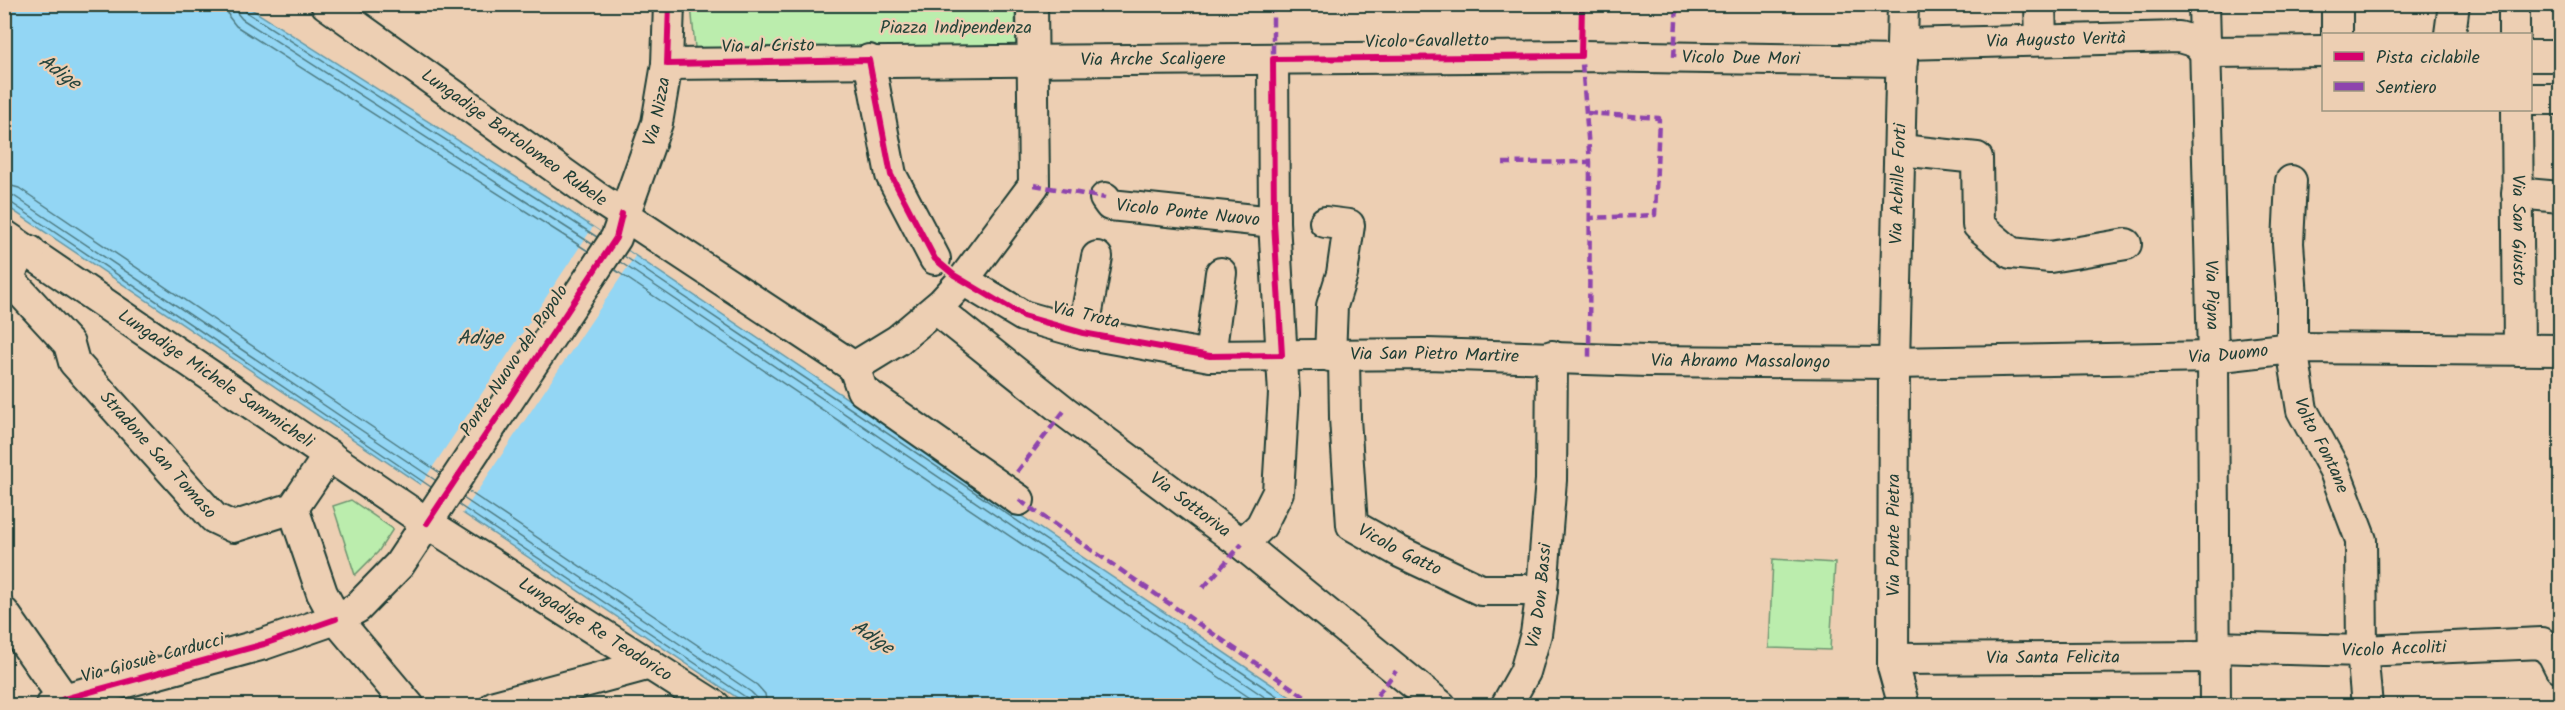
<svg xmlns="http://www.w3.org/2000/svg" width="2565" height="710" font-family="Kalam,sans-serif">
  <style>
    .green { fill: #bbedad; stroke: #6d9570; stroke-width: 1.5 }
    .water { fill: #93d6f4; stroke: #6599a7; stroke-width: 1.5 }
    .pier { fill: #edcfb3 }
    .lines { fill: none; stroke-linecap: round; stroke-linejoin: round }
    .shore { stroke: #4d7a81; stroke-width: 1.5 }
    .minor-casing { stroke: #1f3d34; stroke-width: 34 }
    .minor { stroke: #edcfb3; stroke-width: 30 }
    .quiet { stroke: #8e44ad; stroke-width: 4.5; stroke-dasharray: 9 4.5; stroke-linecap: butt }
    .cycleway-casing { stroke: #edcfb3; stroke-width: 10 }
    .cycleway { stroke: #d6006c; stroke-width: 6 }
    .labels { text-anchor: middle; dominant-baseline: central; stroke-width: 4.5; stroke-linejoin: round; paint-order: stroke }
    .park-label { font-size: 18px; fill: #27463a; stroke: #edcfb3 }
    .street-label { font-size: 18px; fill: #1f3d34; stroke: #edcfb3 }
    .water-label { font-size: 20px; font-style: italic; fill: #25453e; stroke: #edcfb3 }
  </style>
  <rect width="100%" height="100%" fill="#edcfb3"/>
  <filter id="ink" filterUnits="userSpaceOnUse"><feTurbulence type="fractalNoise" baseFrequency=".0167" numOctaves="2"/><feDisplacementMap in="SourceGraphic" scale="12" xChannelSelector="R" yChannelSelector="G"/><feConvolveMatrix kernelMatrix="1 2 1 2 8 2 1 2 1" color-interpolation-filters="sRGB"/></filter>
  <g filter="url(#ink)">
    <g class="green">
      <polygon points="691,5 1015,5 1016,53 695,48"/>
      <polygon points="351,500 393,529 378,552 355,575 333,506"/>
      <polygon points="1773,559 1835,563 1830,650 1769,648"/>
    </g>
    <polygon class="water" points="4,5 245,5 566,209 1302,705 748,705 5,205"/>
    <polygon class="pier" points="593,227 635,256 462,514 420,486"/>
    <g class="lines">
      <g class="shore">
        <polyline points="226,4 229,17 236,26 588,251"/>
        <polyline points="235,4 237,13 242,19 592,244"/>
        <polyline points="243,4 246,12 597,237"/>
        <polyline points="4,184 19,188 440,473"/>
        <polyline points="4,193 14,196 435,480"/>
        <polyline points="4,201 10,202 431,487"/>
        <polyline points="624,256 1292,706"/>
        <polyline points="620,262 1278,706"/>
        <polyline points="615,270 1262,706"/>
        <polyline points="468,491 757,685 765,694 767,706"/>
        <polyline points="463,498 751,692 757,698 758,706"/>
        <polyline points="459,505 747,698 750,706"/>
      </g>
      <defs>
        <g id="minor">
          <path id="s1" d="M326 4 595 196 854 367"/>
          <polyline points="1903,4 1894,363 1893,667 1904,706"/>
          <polyline points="2040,4 2041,40"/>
          <path id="s2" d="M2204 4 2213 357 2215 706"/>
          <polyline points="2514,4 2514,34"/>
          <polyline points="2337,34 2337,4"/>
          <polyline points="2450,34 2454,4"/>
          <path id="s3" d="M1903 44 2179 37 2196 42 2205 52 2324 51"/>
          <polyline points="2530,56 2560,56"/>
          <polyline points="869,60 891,175 935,259"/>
          <path id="s4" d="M667 64 1581 56 1902 61"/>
          <polyline points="2530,99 2560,99"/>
          <path id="s5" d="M2517 110 2519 350"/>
          <polyline points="1900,150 1977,158 1978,225 2011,253 2050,257 2126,244"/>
          <path id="s6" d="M2291 181 2288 243 2292 297V348L2302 410 2334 469 2361 540 2362 651 2367 706"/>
          <polyline points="2517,193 2560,197"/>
          <path id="s7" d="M1105 198 1110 205 1274 222"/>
          <polyline points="1325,222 1349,225 1342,274 1332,306 1330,356"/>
          <path id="s8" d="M4 235 427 523 715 706"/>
          <path id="s9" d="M30 251C18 259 11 265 10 280L69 344 74 362 214 518 233 527 293 508 329 455"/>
          <path id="s10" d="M963 280 1023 316 1083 333 1210 356 1427 354 1647 361 1894 363 2213 357 2292 348 2560 350"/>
          <path id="s11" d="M936 309 1064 411 1242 544 1441 706"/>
          <polyline points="1083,333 1097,257"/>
          <polyline points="1210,356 1221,273"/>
          <path id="s12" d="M1344 357 1345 418 1352 525 1400 552 1481 590H1542"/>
          <polyline points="854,367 898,340 942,303 963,280 1034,185 1032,4"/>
          <polyline points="854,367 862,390 1019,500"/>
          <polyline points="293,508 322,593 336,619 409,706"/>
          <polyline points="1242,544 1261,526 1278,492 1284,394 1274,222 1273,59"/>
          <polyline points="4,613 69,706"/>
          <path id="s13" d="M2214 647 2362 651 2542 643 2553 654 2560 668"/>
          <path id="s14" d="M1893 659 2214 657"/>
          <path id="s15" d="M51 706 64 699 264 644 336 619 357 608 399 565 616 238 657 123 667 64 669 4"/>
          <polyline points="495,706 650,664"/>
          <path id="s16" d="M1506 706 1525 672 1536 634 1542 590 1551 480 1552 356"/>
        </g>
      </defs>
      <use href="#minor" class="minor-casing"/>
      <use href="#minor" class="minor"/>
      <g class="quiet">
        <polyline points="1273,4 1273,59"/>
        <polyline points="1581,51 1590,162 1589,359"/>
        <polyline points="1674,57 1677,4"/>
        <polyline points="1587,113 1659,118 1655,215 1591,218"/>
        <polyline points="1503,163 1590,162"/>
        <polyline points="1034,185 1105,198"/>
        <polyline points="1017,472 1064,411"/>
        <polyline points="1019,500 1318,706"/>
        <polyline points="1203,588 1242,544"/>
        <polyline points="1369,706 1396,671"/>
      </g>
      <defs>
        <g id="cycleway">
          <polyline points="669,4 667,64 869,60 891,175 935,259 954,275 1023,316 1083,333 1210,356 1282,355 1274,222 1273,59 1581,56 1582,4"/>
          <polyline points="427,523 616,238 622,214"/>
          <polyline points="51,706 64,699 264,644 336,619"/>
        </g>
      </defs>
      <use href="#cycleway" class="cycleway-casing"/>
      <use href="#cycleway" class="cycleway"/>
    </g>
  </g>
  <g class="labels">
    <g class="park-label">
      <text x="956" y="28">Piazza Indipendenza</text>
    </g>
    <g class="street-label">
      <text stroke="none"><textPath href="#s3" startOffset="153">Via Augusto Verità</textPath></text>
      <text transform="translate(1427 42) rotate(-1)">Vicolo Cavalletto</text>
      <text transform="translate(768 47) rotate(-1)">Via al Cristo</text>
      <text stroke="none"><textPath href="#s4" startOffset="1074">Vicolo Due Mori</textPath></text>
      <text stroke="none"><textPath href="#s4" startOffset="486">Via Arche Scaligere</textPath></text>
      <text stroke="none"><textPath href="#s15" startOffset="908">Via Nizza</textPath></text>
      <text stroke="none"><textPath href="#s1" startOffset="231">Lungadige Bartolomeo Rubele</textPath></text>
      <text transform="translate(1899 184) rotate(-88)">Via Achille Forti</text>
      <text stroke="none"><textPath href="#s7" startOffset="87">Vicolo Ponte Nuovo</textPath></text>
      <text stroke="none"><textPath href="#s5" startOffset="120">Via San Giusto</textPath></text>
      <text stroke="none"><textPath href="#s2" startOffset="291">Via Pigna</textPath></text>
      <text transform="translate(1086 316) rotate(13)">Via Trota</text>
      <text stroke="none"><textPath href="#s10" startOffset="1280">Via Duomo</textPath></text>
      <text stroke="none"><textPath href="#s10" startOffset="486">Via San Pietro Martire</textPath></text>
      <text transform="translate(515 361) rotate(-56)">Ponte Nuovo del Popolo</text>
      <text stroke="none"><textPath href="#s10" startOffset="792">Via Abramo Massalongo</textPath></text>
      <text stroke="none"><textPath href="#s8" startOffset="256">Lungadige Michele Sammicheli</textPath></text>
      <text stroke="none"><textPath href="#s6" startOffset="270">Volto Fontane</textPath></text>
      <text stroke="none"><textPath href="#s9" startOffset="268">Stradone San Tomaso</textPath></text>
      <text stroke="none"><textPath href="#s11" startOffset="321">Via Sottoriva</textPath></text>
      <text transform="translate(1894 535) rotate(-90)">Via Ponte Pietra</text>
      <text stroke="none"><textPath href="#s12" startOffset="222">Vicolo Gatto</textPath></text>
      <text stroke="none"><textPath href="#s16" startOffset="117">Via Don Bassi</textPath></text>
      <text stroke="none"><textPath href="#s8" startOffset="711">Lungadige Re Teodorico</textPath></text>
      <text stroke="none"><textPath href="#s13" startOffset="180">Vicolo Accoliti</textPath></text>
      <text stroke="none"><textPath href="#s14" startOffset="160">Via Santa Felicita</textPath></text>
      <text transform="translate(153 659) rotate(-15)">Via Giosuè Carducci</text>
    </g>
    <g class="water-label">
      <text transform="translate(59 73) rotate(36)">Adige</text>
      <text x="480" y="339">Adige</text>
      <text transform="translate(872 638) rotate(34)">Adige</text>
    </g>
  </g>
  <rect width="2565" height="710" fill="none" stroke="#edcfb3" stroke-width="24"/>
  <rect x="12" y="12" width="2541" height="686" fill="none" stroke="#1f3d34" stroke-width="2" filter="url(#ink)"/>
  <rect x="2322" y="33" width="210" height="78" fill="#edcfb3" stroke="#9b9580" stroke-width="1.5"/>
  <rect x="2334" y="52" width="30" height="9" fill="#d6006c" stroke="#9b9580" stroke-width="1.5"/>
  <text x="2376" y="63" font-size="18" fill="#1f3d34">Pista ciclabile</text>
  <rect x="2334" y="82" width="30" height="9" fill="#8e44ad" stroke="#9b9580" stroke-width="1.5"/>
  <text x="2376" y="93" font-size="18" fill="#1f3d34">Sentiero</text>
</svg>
